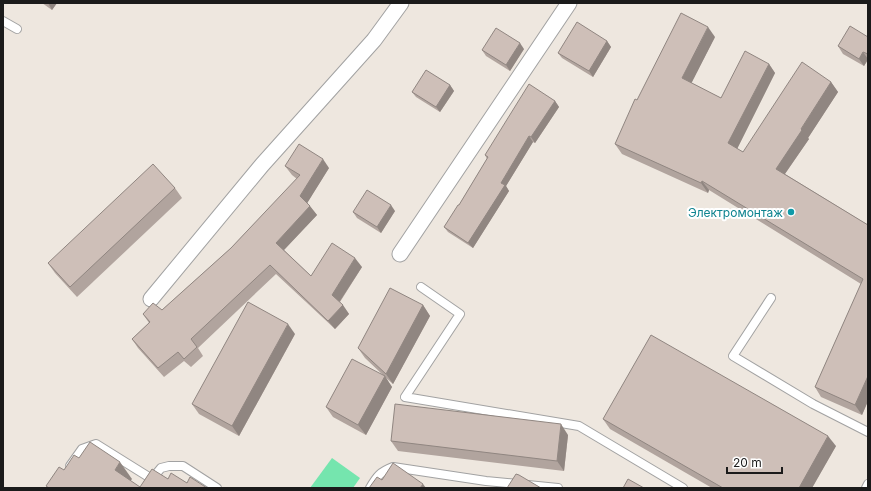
<svg xmlns="http://www.w3.org/2000/svg" width="871" height="491" font-family="Inter,sans-serif">
  <style>
    .pitch { fill: #75e5ae }
    .lines { fill: none; stroke-linecap: round; stroke-linejoin: round }
    .lane-casing { stroke: #a2a2a2; stroke-width: 10 }
    .street-casing { stroke: #a2a2a2; stroke-width: 17 }
    .lane { stroke: #fff; stroke-width: 8 }
    .street { stroke: #fff; stroke-width: 15 }
    .wall { fill: #b1a49e }
    .shaded-wall { fill: #908681 }
    .building { fill: #cebfb8; stroke: #908681 }
    .culture-dot { fill: #0f9aa8; stroke: #fff; stroke-width: 1.5 }
    .labels { text-anchor: middle; dominant-baseline: central; stroke-width: 4; stroke-linejoin: round; paint-order: stroke }
    .culture-label { font-size: 12px; fill: #0d838f; stroke: #fff; text-anchor: end }
  </style>
  <rect width="100%" height="100%" fill="#eee7df"/>
  <polygon class="pitch" points="332,458 360,478 353,488 310,488"/>
  <g class="lines">
    <defs>
      <g id="lane">
        <polyline points="3,21 17,29"/>
        <polyline points="421,287 460,314 405,397 579,426 683,488"/>
        <polyline points="771,298 733,356 813,404 868,432"/>
        <polyline points="70,466 82,449 96,444 152,479"/>
        <polyline points="146,488 152,479 161,468 169,466 183,466 217,488"/>
        <path d="M370 488C377 476 380 472 393 467L486 481 558 488"/>
        <polyline points="866,488 868,484"/>
      </g>
      <g id="street">
        <polyline points="400,254 569,3"/>
        <polyline points="151,299 262,165 374,40 401,3"/>
      </g>
    </defs>
    <use href="#lane" class="lane-casing"/>
    <use href="#street" class="street-casing"/>
    <use href="#lane" class="lane"/>
    <use href="#street" class="street"/>
  </g>
  <g class="wall">
    <polygon points="42,3 57,3 52,10"/>
    <polygon points="715,37 691,83 721,98 769,64 775,73 737,149 743,152 831,82 838,92 808,138 809,139 785,174 868,225 868,401 862,415 821,397 815,387 861,284 709,190 708,193 622,154 615,144 637,100"/>
    <polygon points="868,37 868,60 864,66 843,54 838,46"/>
    <polygon points="607,41 611,47 593,77 562,58 558,53"/>
    <polygon points="524,49 510,71 486,56 482,50"/>
    <polygon points="450,85 454,91 440,112 416,97 412,92"/>
    <polygon points="555,101 559,107 535,143 533,142 506,186 509,191 473,248 448,232 444,227 459,205 487,159 485,155"/>
    <polygon points="285,166 329,168 307,203 317,215 284,250 311,276 362,267 340,302 349,314 335,329 276,274 198,348 203,356 191,367 184,361 164,377 138,348 132,339 149,323 143,314 162,310 231,248 297,179 292,175"/>
    <polygon points="175,188 182,198 77,297 55,273 48,263"/>
    <polygon points="395,211 381,233 357,218 353,212"/>
    <polygon points="423,305 430,316 393,384 385,377 392,387 366,435 333,417 326,407 384,376 365,358 358,348"/>
    <polygon points="295,334 239,436 199,414 192,404"/>
    <polygon points="603,419 836,446 812,488 712,488 610,429"/>
    <polygon points="568,435 564,471 398,451 391,441"/>
  </g>
  <g class="shaded-wall">
    <polygon points="48,3 57,3 52,10"/>
    <polygon points="708,27 715,37 689,88 682,78"/>
    <polygon points="607,41 611,47 593,77 589,71"/>
    <polygon points="520,43 524,49 510,71 506,65"/>
    <polygon points="863,52 868,59 864,66 859,59"/>
    <polygon points="769,64 775,73 735,153 728,143"/>
    <polygon points="831,82 838,92 808,138 809,139 782,178 776,169"/>
    <polygon points="450,85 454,91 440,112 436,107"/>
    <polygon points="555,101 559,107 535,143 531,137"/>
    <polygon points="529,136 533,142 506,186 509,191 473,248 468,243 501,183"/>
    <polygon points="323,159 329,168 306,205 300,196"/>
    <polygon points="702,181 709,190 708,193 701,183"/>
    <polygon points="391,205 395,211 381,233 377,227"/>
    <polygon points="310,206 317,215 282,252 276,243"/>
    <polygon points="355,258 362,267 338,304 332,295"/>
    <polygon points="343,305 349,314 335,329 328,321"/>
    <polygon points="423,305 430,316 393,384 386,374"/>
    <polygon points="288,324 295,334 239,436 232,426"/>
    <polygon points="385,376 392,387 366,435 358,425"/>
    <polygon points="868,376 868,401 862,415 855,405"/>
    <polygon points="561,424 568,435 564,471 557,461"/>
    <polygon points="828,436 836,446 812,488 799,488"/>
    <polygon points="120,462 132,479 126,487 115,470"/>
    <polygon points="423,484 426,488 420,488"/>
  </g>
  <g class="building">
    <polygon points="681,13 708,27 682,78 721,98 745,51 769,64 728,143 743,152 802,62 831,82 801,129 802,130 776,169 868,225 868,376 855,405 815,387 863,279 702,181 701,183 615,144 635,99 637,100"/>
    <polygon points="577,22 607,41 589,71 558,53"/>
    <polygon points="850,26 868,37 868,54 863,52 859,59 838,46"/>
    <polygon points="496,28 520,43 506,65 482,50"/>
    <polygon points="426,70 450,85 436,107 412,92"/>
    <polygon points="529,84 555,101 531,137 529,136 501,183 505,185 468,243 444,227 458,205 459,205 488,157 485,155"/>
    <polygon points="299,144 323,159 300,196 310,206 276,243 311,276 332,243 355,258 332,295 343,305 328,321 270,265 191,339 197,347 184,359 178,352 158,368 132,339 150,322 143,314 153,303 162,310 231,248 300,175 285,166"/>
    <polygon points="153,164 175,188 70,287 48,263"/>
    <polygon points="367,190 391,205 377,227 353,212"/>
    <polygon points="390,288 423,305 386,374 358,348"/>
    <polygon points="248,302 288,324 232,426 192,404"/>
    <polygon points="651,335 828,436 799,488 723,488 603,419"/>
    <polygon points="352,359 385,376 358,425 326,407"/>
    <polygon points="395,404 561,424 557,461 391,441"/>
    <polygon points="90,442 120,462 115,470 140,487 152,469 168,479 171,473 187,483 190,477 207,488 49,488 46,486 59,467 64,470 74,455 79,458"/>
    <polygon points="393,463 423,484 420,488 369,488 377,477 382,480"/>
    <polygon points="516,474 519,475 541,488 507,488"/>
    <polygon points="628,479 644,488 623,488"/>
  </g>
  <circle class="culture-dot" cx="791" cy="212" r="4"/>
  <g class="labels">
    <g class="culture-label">
      <text x="783" y="212">Электромонтаж</text>
    </g>
  </g>
  <rect width="871" height="491" fill="none" stroke="#1b1b1b" stroke-width="8"/>
  <path d="M727 467v6h55v-6" fill="none" stroke="#1b1b1b" stroke-width="2"/>
  <text x="733" y="467" font-size="12" fill="#1b1b1b" stroke="#ffffff" stroke-width="3" paint-order="stroke">20 m</text>
</svg>
